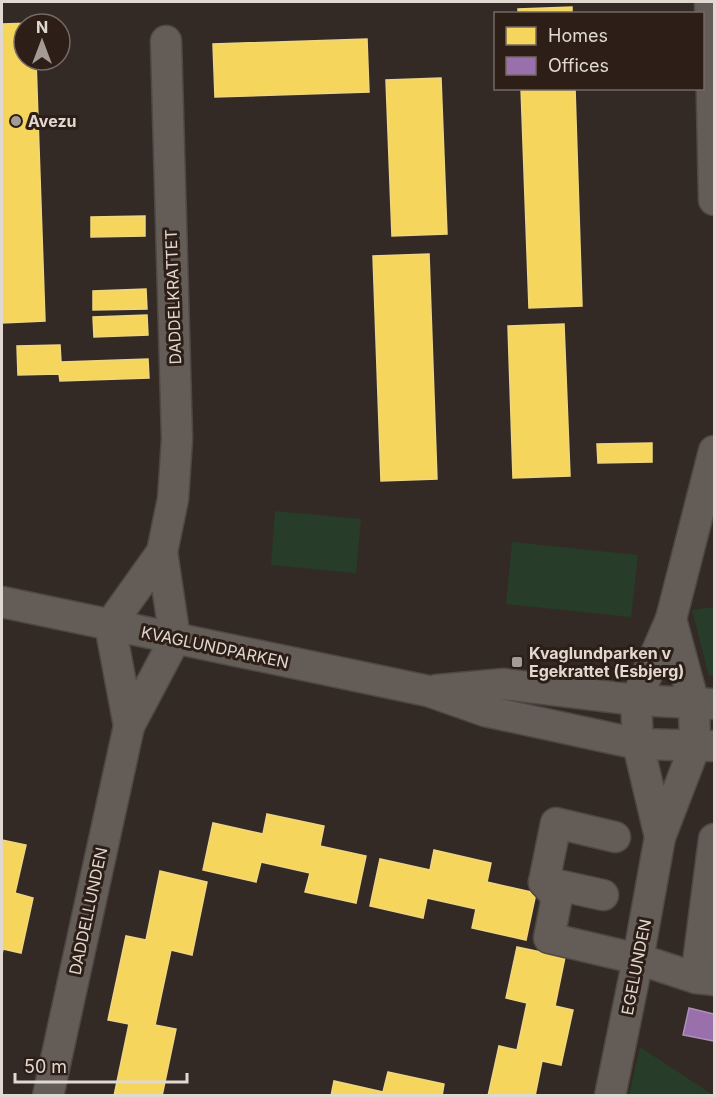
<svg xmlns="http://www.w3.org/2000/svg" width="716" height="1097" font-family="Inter,sans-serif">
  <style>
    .green { fill: #273d29 }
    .homes { fill: #f6d55c; stroke: #f0d67f; stroke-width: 1.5 }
    .offices { fill: #9970ab; stroke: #af8fb7; stroke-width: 1.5 }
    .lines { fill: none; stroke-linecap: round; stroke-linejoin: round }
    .minor-casing { stroke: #4e4742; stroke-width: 33 }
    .minor { stroke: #635c57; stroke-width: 30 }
    .poi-dot { fill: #a49b96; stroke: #2d1f17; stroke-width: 2 }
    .labels { text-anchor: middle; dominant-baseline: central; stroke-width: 6; stroke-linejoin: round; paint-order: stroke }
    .poi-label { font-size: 16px; font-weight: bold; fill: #e1d8d2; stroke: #2d1f17; text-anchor: start }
    .street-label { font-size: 16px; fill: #e1d8d2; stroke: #2d1f17 }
  </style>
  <rect width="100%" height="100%" fill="#332a26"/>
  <g class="green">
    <polygon points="275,511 361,519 356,573 271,565"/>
    <polygon points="512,542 638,555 631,617 506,604"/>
    <polygon points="714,607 714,676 709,676 692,610"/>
    <polygon points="640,1047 713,1095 629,1095"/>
  </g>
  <g class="homes">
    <polygon points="572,7 572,14 518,14 518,9"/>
    <polygon points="35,23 24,24 24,60 36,60 45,321 2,323 2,24"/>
    <polygon points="367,39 369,92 215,97 213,44"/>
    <polygon points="441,78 447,234 392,236 386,80"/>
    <polygon points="521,88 575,88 582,306 529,308"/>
    <polygon points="145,216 145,236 91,237 91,217"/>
    <polygon points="429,254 437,479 381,481 373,256"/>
    <polygon points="146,289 147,309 93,310 93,291"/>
    <polygon points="147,315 148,335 94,337 93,317"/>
    <polygon points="564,324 570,476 513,478 508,326"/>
    <polygon points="60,345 61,362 148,359 149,378 60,381 59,374 18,375 17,346"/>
    <polygon points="652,443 652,462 598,463 597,444"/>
    <polygon points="267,814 324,826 320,846 366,856 356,903 305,892 310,873 261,862 256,882 203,870 213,823 263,834"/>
    <polygon points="2,840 26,845 15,893 33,898 21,953 3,949 2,955"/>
    <polygon points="434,850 491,863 487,882 536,893 526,940 472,928 476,909 427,898 423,918 370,906 380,859 430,870"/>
    <polygon points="160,871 207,882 192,955 171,950 155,1025 176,1029 162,1096 114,1096 129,1024 108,1020 126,936 146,940"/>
    <polygon points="517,947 565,957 555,1006 573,1010 561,1065 542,1061 535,1096 488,1096 499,1046 517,1050 527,1003 506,998"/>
    <polygon points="388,1072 444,1084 442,1096 331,1096 334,1081 383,1092"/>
  </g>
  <polygon class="offices" points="689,1008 714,1014 714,1041 683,1035"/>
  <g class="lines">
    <defs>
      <g id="minor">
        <polyline points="710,2 714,200"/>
        <polyline points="162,552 173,499 177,439 166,41"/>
        <polygon points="162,552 175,639 129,726 110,625"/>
        <polyline points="2,602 428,691 485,711 638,744 714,746"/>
        <polygon points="671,619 694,704 695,746 660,837 638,744 636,700"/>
        <polyline points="671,619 714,451"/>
        <polyline points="437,690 503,684 636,700 712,704"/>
        <polyline points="615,837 556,823 544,882 557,897 549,938 638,959 696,978 714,980"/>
        <polyline points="544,882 603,895"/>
        <polyline points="696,978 714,839"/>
        <polyline points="48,1096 129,726"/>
        <polyline points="610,1096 638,959 660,837"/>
      </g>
    </defs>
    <use href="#minor" class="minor-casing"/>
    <use href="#minor" class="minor"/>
  </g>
  <g class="poi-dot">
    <circle cx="16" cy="121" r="6"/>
    <rect x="511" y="656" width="12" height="12" rx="3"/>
  </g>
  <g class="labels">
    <g class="poi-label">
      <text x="28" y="121">Avezu</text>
      <text x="529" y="653">Kvaglundparken v<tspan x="529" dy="18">Egekrattet (Esbjerg)</tspan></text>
    </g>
    <g class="street-label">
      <text transform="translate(173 297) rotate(-92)">DADDELKRATTET</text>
      <text transform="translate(215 647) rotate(12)">KVAGLUNDPARKEN</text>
      <text transform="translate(88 911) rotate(-78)">DADDELLUNDEN</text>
      <text transform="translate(636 967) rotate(-79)">EGELUNDEN</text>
    </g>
  </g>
  <rect width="716" height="1097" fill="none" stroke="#e1d8d2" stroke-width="6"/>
  <rect x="494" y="12" width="210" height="78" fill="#2d1f17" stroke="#756962" stroke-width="1.5"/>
  <rect x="506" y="27" width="30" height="18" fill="#f6d55c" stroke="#756962" stroke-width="1.5"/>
  <text x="548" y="42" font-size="18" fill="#e1d8d2">Homes</text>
  <rect x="506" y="57" width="30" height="18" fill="#9970ab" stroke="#756962" stroke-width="1.5"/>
  <text x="548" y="72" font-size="18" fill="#e1d8d2">Offices</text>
  <g transform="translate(42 42)"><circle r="28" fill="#2d1f17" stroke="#756962" stroke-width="1.5"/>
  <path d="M0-4.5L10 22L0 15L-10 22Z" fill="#a49b96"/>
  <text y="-9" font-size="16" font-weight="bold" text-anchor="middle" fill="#e1d8d2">N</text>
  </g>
  <path d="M15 1073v9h172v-9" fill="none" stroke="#e1d8d2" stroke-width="3"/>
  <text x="24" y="1073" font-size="18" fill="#e1d8d2" stroke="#2d1f17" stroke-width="4.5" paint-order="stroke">50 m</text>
</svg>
